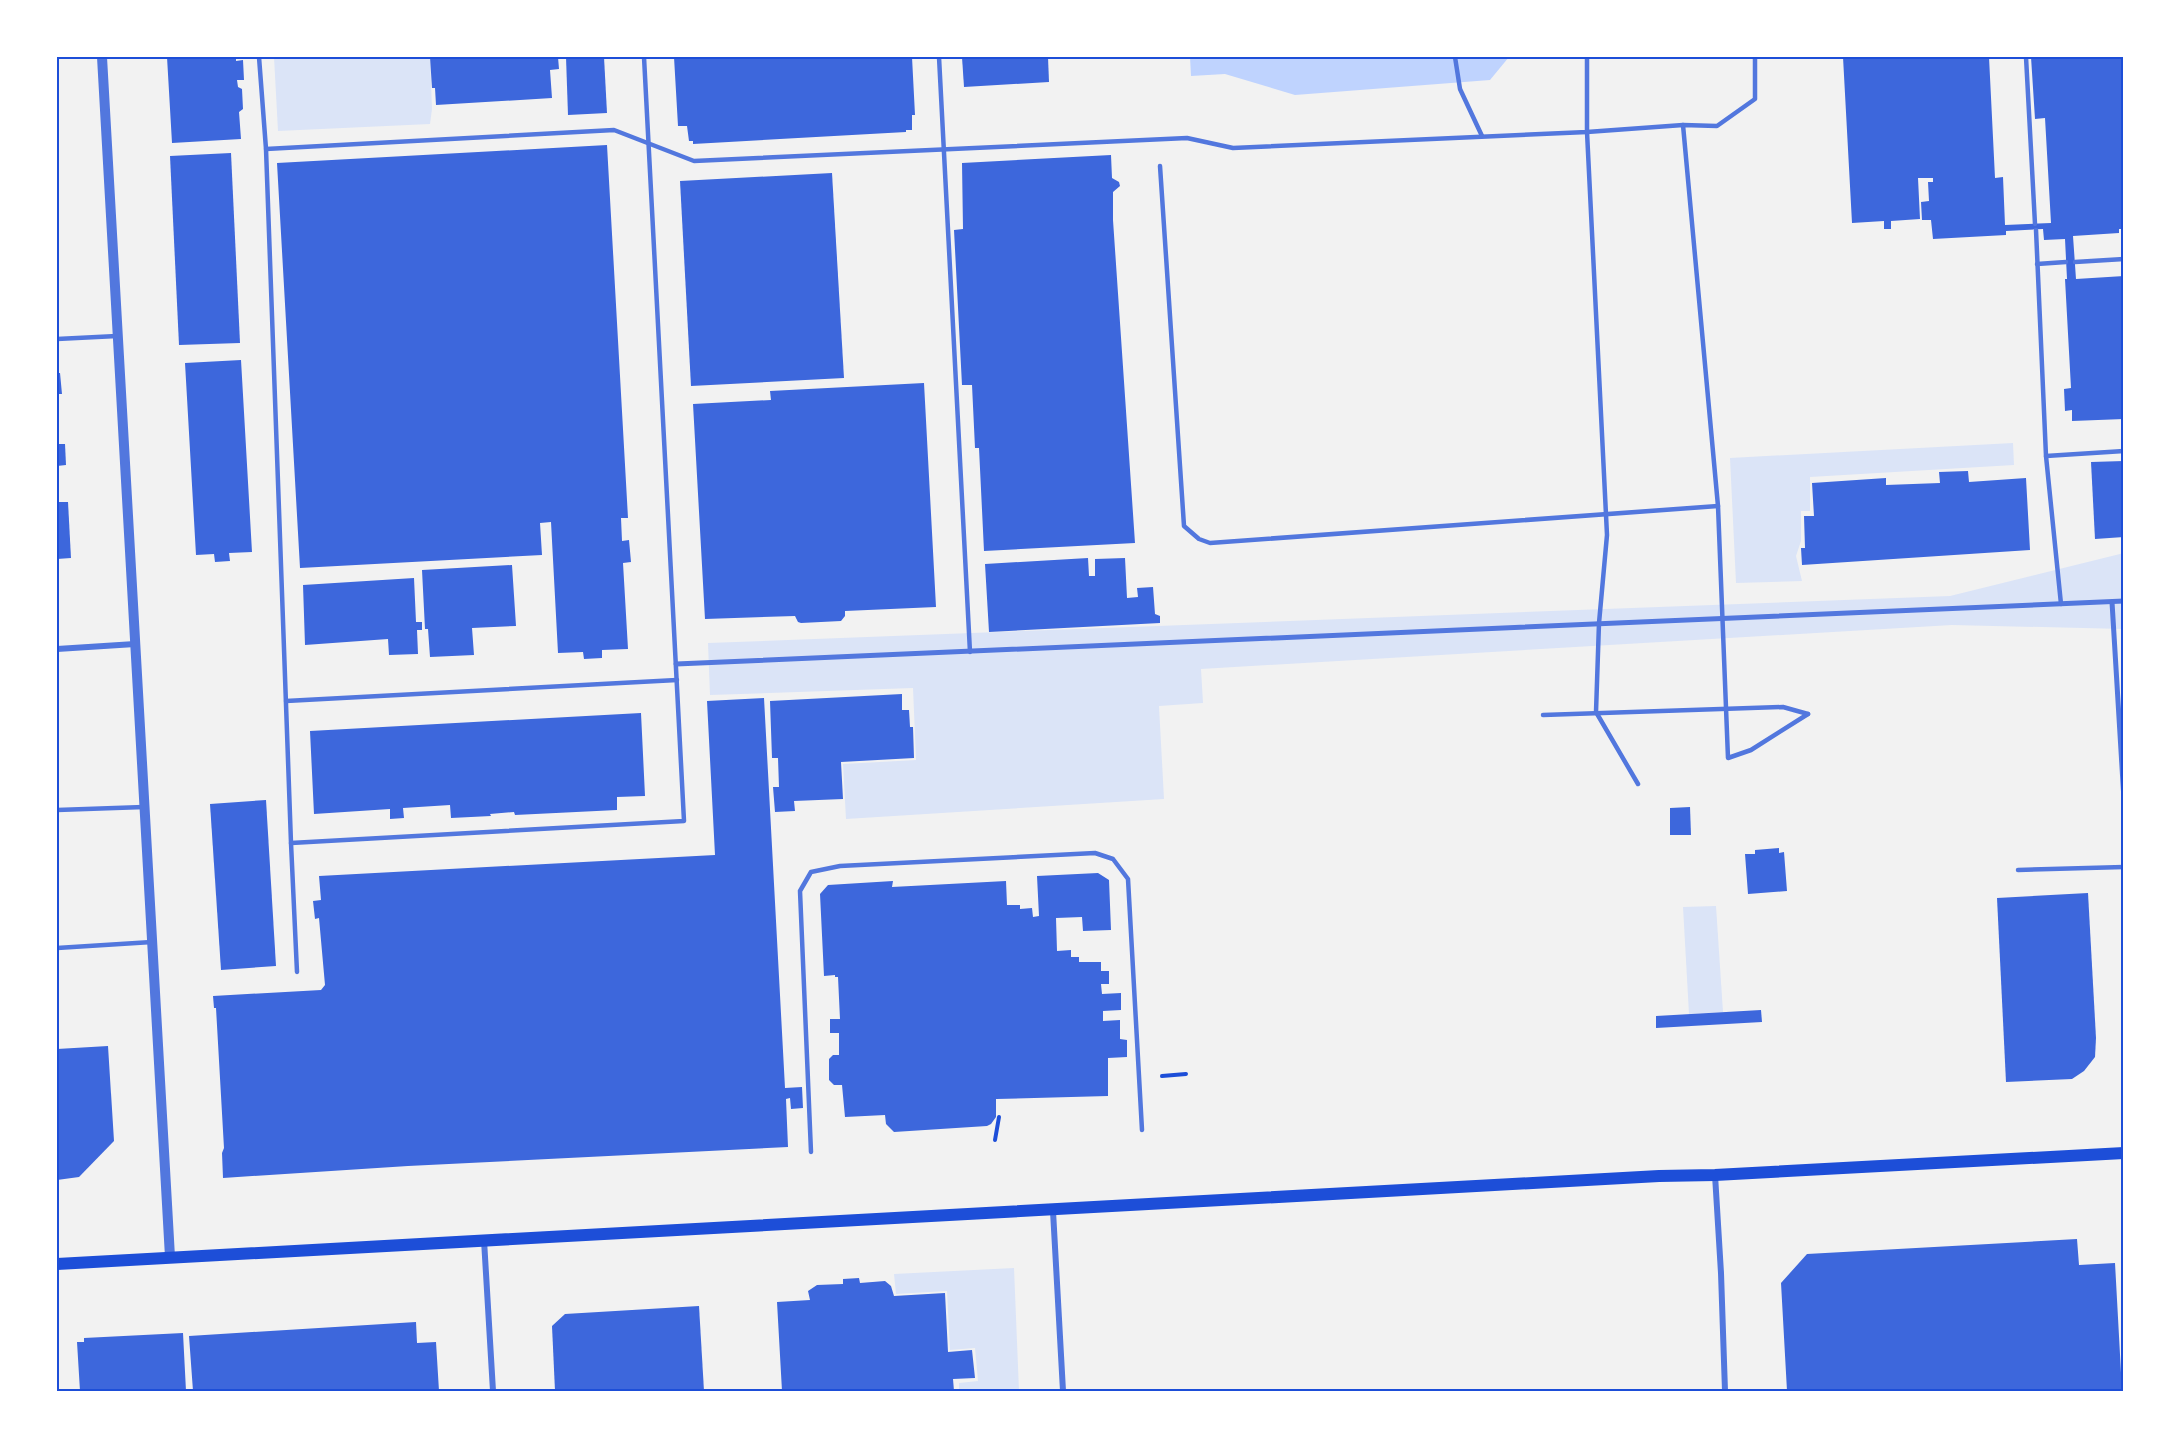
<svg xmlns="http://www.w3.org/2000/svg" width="2181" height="1448" font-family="'Work Sans',sans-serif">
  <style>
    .green { fill: #dbe4f7 }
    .water { fill: #bfd3fe }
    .building { fill: #3d67dc }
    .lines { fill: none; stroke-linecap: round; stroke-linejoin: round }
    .path { stroke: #1d4ed8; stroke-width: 4 }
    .service { stroke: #5277de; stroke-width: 4.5 }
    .pedestrian { stroke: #5277de; stroke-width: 5 }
    .minor { stroke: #5277de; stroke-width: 6 }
    .tertiary { stroke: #5277de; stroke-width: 10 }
    .secondary { stroke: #1d4ed8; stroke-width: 12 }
    .neatline { fill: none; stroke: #1d4ed8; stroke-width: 2 }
  </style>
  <rect width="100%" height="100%" fill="#f2f2f2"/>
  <g class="green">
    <polygon points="274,57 430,57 432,109 430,124 278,131"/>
    <polygon points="2013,443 2014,465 1810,477 1810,511 1801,511 1801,541 1796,556 1802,581 1736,583 1730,458"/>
    <polygon points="2124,553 2124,629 1952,625 1201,669 1203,703 1159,706 1164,799 846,819 843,764 916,760 913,688 710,695 708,643 1950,596"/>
    <polygon points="1716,906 1723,1012 1689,1014 1683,907"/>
    <polygon points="1014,1268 1019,1391 959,1391 959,1383 978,1381 975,1348 950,1350 947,1291 896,1294 894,1274"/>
  </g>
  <polygon class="water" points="1190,57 1509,57 1490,80 1295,95 1225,74 1191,76"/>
  <g class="building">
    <polygon points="167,57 236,57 236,61 243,60 244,80 237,80 238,87 242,89 243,109 239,112 241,139 172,143"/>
    <polygon points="430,57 558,57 559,69 550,70 552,98 436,105 435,88 432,88"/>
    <polygon points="566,57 604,57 607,113 568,115"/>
    <polygon points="674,57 912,57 915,115 912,115 912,130 906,130 906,132 693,144 693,141 689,141 687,126 678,126"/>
    <polygon points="962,57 1048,57 1049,82 964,87"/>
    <polygon points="1843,57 1989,57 1995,178 2003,177 2005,225 2051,223 2045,118 2035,119 2031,57 2124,57 2124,229 2119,229 2119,233 2073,236 2076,279 2124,276 2124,419 2072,421 2072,410 2065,411 2064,389 2071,388 2065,279 2067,279 2065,239 2044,240 2043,229 2006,231 2006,235 1933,239 1931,220 1922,220 1921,202 1929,201 1928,182 1933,182 1933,178 1918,178 1920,219 1891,221 1891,229 1884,229 1884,221 1852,223"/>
    <polygon points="607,145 628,518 621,518 622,541 629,540 631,562 623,563 628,649 602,650 602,658 584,659 583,652 558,653 551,522 540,523 542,555 300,568 277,163"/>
    <polygon points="231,153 240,343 179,345 170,156"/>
    <polygon points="1111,155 1112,178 1119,182 1120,186 1113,192 1113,220 1135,543 984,551 979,448 975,448 972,385 962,385 954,230 963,229 962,163"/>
    <polygon points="832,173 844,378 691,386 680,181"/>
    <polygon points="241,360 252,552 229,553 230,561 215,562 214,554 196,555 185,363"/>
    <polygon points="57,373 60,373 62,394 57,394"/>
    <polygon points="924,383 936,607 845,611 845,616 841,621 801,623 798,622 795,616 705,619 693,404 771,400 770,391"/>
    <polygon points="57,444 65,444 66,465 57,466"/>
    <polygon points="2124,461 2124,537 2095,539 2091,462"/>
    <polygon points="1968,471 1969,482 2026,478 2030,550 1802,565 1801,548 1805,548 1804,516 1814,516 1812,483 1886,478 1886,485 1940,483 1939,472"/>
    <polygon points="57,502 68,502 71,558 57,559"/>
    <polygon points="1088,558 1089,576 1095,576 1095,559 1125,558 1127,598 1138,597 1137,588 1153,587 1155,614 1160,616 1160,623 989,632 985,564"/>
    <polygon points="512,565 516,626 472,628 474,655 430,657 428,629 425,629 422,570"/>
    <polygon points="414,578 416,622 422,622 422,630 417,630 418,654 389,655 388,639 305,645 303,585"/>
    <polygon points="902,694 902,710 909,710 910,727 913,727 914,758 841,762 843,799 794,801 795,811 775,812 773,787 779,787 778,758 772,758 770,701"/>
    <polygon points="764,698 785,1088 802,1087 803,1108 791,1109 790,1098 786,1099 788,1147 408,1166 223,1178 222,1153 224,1148 216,1008 214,1008 213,996 321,990 325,985 319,918 315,919 313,901 321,900 319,876 715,855 707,701"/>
    <polygon points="641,713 645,796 617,797 617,810 515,815 514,812 490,814 491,816 451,818 450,805 403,808 404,818 390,819 390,809 314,814 310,731"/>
    <polygon points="266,800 276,966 221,970 210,804"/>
    <polygon points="1690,807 1691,835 1670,835 1670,808"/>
    <polygon points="1779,848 1779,853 1784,852 1787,891 1748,894 1745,854 1755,854 1755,850"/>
    <polygon points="1098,873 1109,880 1111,930 1083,931 1082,917 1056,918 1057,951 1071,950 1071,957 1079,957 1079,962 1101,962 1101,971 1109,971 1109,984 1101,984 1102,994 1121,993 1121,1010 1103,1011 1103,1021 1120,1020 1120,1039 1127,1040 1127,1057 1108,1058 1108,1096 996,1099 996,1117 991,1124 987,1126 894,1132 886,1124 885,1115 845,1117 842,1085 834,1085 829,1080 829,1059 833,1055 839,1055 839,1033 830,1033 830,1019 840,1019 838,977 835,977 835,975 824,976 820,894 828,885 893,881 892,887 1006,881 1007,905 1020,905 1020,909 1032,908 1033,917 1039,916 1037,876"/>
    <polygon points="2088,893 2096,1038 2095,1057 2084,1071 2072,1079 2006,1082 1997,898"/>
    <polygon points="1761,1010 1762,1022 1656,1028 1656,1016"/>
    <polygon points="108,1046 114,1141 79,1177 57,1180 57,1049"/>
    <polygon points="2077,1239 2079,1265 2115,1263 2122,1391 1787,1391 1781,1283 1807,1254"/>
    <polygon points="859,1278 860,1283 885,1281 891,1286 894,1296 945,1293 948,1352 972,1350 975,1378 953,1379 954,1391 782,1391 777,1302 810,1300 808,1291 817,1285 843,1284 843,1279"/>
    <polygon points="699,1306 704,1391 555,1391 552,1326 565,1314"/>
    <polygon points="416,1322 417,1343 436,1342 439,1391 193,1391 189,1336"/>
    <polygon points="183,1333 186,1391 80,1391 77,1342 84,1342 84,1338"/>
  </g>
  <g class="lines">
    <g class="path">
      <polyline points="1162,1076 1186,1074"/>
      <polyline points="995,1140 999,1117"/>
    </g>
    <g class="service">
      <polyline points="259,57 266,149 291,843 297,972"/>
      <polyline points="939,57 970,652"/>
      <polyline points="1455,57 1460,89 1482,136"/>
      <polyline points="1587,57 1587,132 1607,535 1599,623 1596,712 1638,784"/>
      <polyline points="2026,57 2035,224"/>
      <polyline points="1683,125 1718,506 1728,758 1751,750 1808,714"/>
      <polyline points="266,149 614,130 694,161 1187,138 1233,148 1587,132 1683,125 1717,126 1755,99 1755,57"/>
      <polyline points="1160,166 1184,526 1199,539 1210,543 1718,506"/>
      <polyline points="2036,230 2046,456 2061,604"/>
      <polyline points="2075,262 2124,259"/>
      <polyline points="2037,264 2066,262"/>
      <polyline points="57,339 117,336"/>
      <polyline points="2046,456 2124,451"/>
      <polyline points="286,701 677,680"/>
      <polyline points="1543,715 1783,707 1808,714"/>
      <polyline points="57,810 144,807"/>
      <polyline points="291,843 684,821 644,57"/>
      <polyline points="2018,870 2124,867"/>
      <polyline points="57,948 152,942"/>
      <polyline points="811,1152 800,891 811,872 840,866 1095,853 1113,859 1128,879 1142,1130"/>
    </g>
    <g class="pedestrian">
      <polyline points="2112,602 2124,800"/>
      <polyline points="676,664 2124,601"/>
    </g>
    <g class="minor">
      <polyline points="57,649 135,644"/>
      <polyline points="1715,1175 1721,1273 1725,1391"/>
      <polyline points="1053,1211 1063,1391"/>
      <polyline points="484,1240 493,1391"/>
    </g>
    <polyline class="tertiary" points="102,57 170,1257"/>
    <polyline class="secondary" points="57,1264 1659,1176 1715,1175 2124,1153"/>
  </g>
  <rect width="2181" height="1448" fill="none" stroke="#ffffff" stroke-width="117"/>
  <rect x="58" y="58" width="2064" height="1332" class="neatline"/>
</svg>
